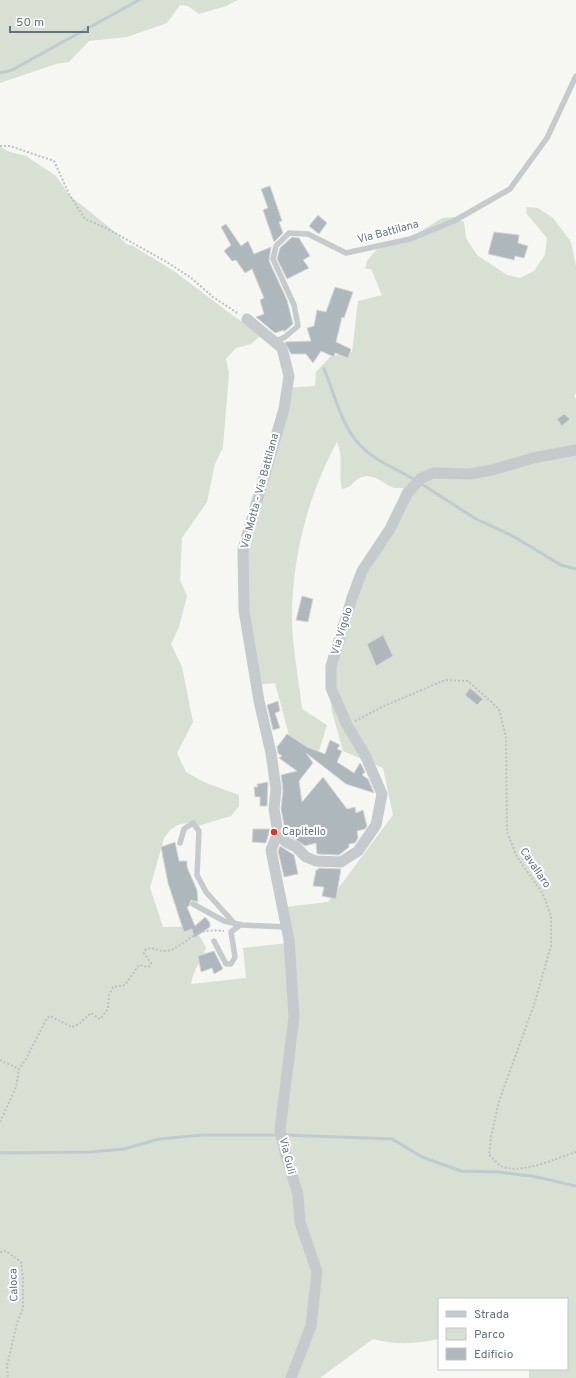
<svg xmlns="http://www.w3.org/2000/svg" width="576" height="1378" font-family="Overpass,sans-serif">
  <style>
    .green { fill: #d8dfd3 }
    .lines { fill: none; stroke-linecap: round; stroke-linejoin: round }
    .stream { stroke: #beccd0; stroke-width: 3 }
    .building { fill: #aeb8bc; stroke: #d8d7d5 }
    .path { stroke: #bec1c3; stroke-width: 2; stroke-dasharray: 2 2; stroke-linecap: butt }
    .service { stroke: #c5cacc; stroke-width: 5.5 }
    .minor { stroke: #c5cacc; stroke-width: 11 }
    .poi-dot { fill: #f42e15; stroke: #fff; stroke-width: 1.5 }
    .labels { text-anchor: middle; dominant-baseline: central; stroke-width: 4; stroke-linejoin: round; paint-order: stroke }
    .street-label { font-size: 11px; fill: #5e7680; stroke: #fff }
    .poi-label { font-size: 11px; fill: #5e7680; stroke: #fff; text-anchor: start }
  </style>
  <rect width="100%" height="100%" fill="#f6f6f2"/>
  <g class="green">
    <polygon points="0,0 238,0 226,6 199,14 188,6 180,5 167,23 127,37 89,41 69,62 56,64 0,83"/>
    <path d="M0 147 10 152 26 156 56 176 69 195 115 232 126 244 133 246 174 271 232 315 261 335 251 344 236 348 226 359 229 373 223 447 215 464 207 502 182 538 180 580 187 596 179 627 171 644 182 667 193 722 177 753 186 772 206 783 239 795V806L231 816 198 826 190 823 180 824 171 829 164 838 150 888 163 927C188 927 195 923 206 948 201 961 193 971 191 984L246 978 243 948 288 943 284 907 328 902 393 815 383 768 343 751 332 712 326 666 355 575 387 534 403 488C400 488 396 488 394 488 382 484 372 470 358 479 350 483 355 486 342 489 338 473 344 458 337 442 308 495 292 557 292 618 292 645 299 681 302 709L327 725 317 757 290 739 275 683 253 685 243 540 284 388 315 386 316 372 330 357 352 352 358 301 382 295 371 269H365L367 261 376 250 413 236 442 218 454 217 464 222 466 238 477 255 507 275 520 278 534 271 545 255 547 238 526 213 527 207 538 208 553 218 571 242 576 266V393L574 396 576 399V1378H529V1369H567V1299H439V1339C416 1344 396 1345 373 1339L320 1378H0Z"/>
  </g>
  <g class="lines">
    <g class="stream">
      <polyline points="0,73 12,70 139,0"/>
      <path d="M324 369C335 394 340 423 359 444 373 460 397 469 415 480"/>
      <polyline points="420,483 476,519 511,535 561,565 576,569"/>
      <polyline points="284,1135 392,1139 422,1157 461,1171 498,1172 532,1176 576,1186"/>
      <polyline points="0,1153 90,1152 124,1149 159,1139 202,1135 279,1135"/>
    </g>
  </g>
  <g class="building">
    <polygon points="270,186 282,221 279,222 283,233 274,242 263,210 268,208 261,189"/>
    <polygon points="318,215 327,223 319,234 309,226"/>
    <polygon points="226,224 241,246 248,241 254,254 271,247 269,261 287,300 293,324 284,332 284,330 275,333 256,317 264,314 260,300 264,298 252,269 245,273 236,260 232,261 224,251 231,245 221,227"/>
    <polygon points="494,232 519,235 518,243 528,246 524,258 515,256 514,260 488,254"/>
    <polygon points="292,237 299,238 310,256 303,260 309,268 287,279 277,259 280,248"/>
    <polygon points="335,287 353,292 344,318 342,317 336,342 351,349 348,358 335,353 334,357 321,351 313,363 306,354 291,354 285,342 311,341 307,328 314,326 317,310 326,312"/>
    <polygon points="564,414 570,419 562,426 557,419"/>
    <polygon points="302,596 313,599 308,622 296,620"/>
    <polygon points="383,635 393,656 376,666 367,644"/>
    <polygon points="470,688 483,699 477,705 465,695"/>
    <polygon points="278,701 280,711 275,713 280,728 273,730 267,705"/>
    <polygon points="287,734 307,747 325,754 330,740 340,745 337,749 342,751 337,762 354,773 360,763 361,764 365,772 362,775 368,779 374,793 346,784 306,753 313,763 299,781 302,802 323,777 347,809 355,807 356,813 363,810 367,826 365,829 357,831 358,838 355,843 349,844 349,847 339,855 317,854 316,843 305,846 290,836 285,830 281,809 283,790 281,775 297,771 279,758 282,756 278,753 277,747"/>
    <polygon points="268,782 267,806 260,806 260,797 255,797 254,787 258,787 257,784"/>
    <polygon points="253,829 270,829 266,843 252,842"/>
    <polygon points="175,842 179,861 187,861 187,867 197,890 198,902 191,900 189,906 187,907 195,926 205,917 210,923 210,927 194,938 192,929 184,932 168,883 161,847"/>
    <polygon points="280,846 294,855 298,874 284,877 278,851"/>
    <polygon points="318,868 341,869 336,899 322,896 324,887 313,886 316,870 318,870"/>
    <polygon points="214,951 223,969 214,974 212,968 201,972 198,956"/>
  </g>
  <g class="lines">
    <g class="path">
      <polyline points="0,146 10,146 54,161 69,194 85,219 106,228 165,261 190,277 213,297 239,314"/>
      <path d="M355 721 384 706 445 680 468 681 499 709 506 737 507 832 517 857 543 894 551 916V946L534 1005 499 1101 491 1137 489 1155C493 1158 498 1165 503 1167 524 1174 556 1158 576 1152"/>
      <path d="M0 1060 19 1069 26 1059 47 1018 50 1016 72 1027 79 1024 91 1013 100 1019 108 1009 109 995 113 987 125 985 139 965 148 967 150 966 151 963 144 953 146 949C155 947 157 951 165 951 175 951 185 941 193 936 201 930 214 930 224 931"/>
      <polyline points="0,1122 16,1087 19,1069"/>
      <polyline points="0,1252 6,1251 21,1262 23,1279 23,1308 17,1323 7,1366 8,1378"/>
    </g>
    <g class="service">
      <polyline points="276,341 285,337 298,326 294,305 273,259 276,246 289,233 308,234 346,253 410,239 454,221 510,189 547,138 576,76"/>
      <polyline points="180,843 184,829 193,823 199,831 197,875 206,892 235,924"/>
      <polyline points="193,904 224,921 242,925 286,927"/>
      <polyline points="214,941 226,964 231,964 235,957 231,932 240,925"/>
    </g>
    <g class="minor">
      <polyline points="247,319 282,348 289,376 284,409 243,549 244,610 259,701 271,753 276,789 274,809 278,833 286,842 296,847 306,857 316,861 341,862 358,851 376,825 382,794 365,755 347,725 331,688 331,666 352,598 362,571 390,529 407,494 420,479 433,473 470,474 492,470 533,458 576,450"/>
      <polyline points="278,833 271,850 289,940 294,1017 280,1130 285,1152 298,1195 300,1222 317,1272 311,1326 291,1378"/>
    </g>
  </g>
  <circle class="poi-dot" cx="274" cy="832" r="4"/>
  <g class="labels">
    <g class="street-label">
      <text transform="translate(388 232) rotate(-15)">Via Battilana</text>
      <text transform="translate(260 491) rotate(-75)">Via Motta - Via Battilana</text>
      <text transform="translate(342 631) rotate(-73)">Via Vigolo</text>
      <text transform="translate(535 868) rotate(56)">Cavallaro</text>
      <text transform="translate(287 1156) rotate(76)">Via Guli</text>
      <text transform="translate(14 1285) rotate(-92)">Caloca</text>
    </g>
    <g class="poi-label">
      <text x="282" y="832">Capitello</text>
    </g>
  </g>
  <rect x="438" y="1298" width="130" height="72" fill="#ffffff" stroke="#bfc8cc"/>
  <rect x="446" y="1311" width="20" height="6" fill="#c5cacc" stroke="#bfc8cc"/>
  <text x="474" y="1318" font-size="12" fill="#5e7680">Strada</text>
  <rect x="446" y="1328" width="20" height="12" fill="#d8dfd3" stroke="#bfc8cc"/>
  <text x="474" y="1338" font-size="12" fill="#5e7680">Parco</text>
  <rect x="446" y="1348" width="20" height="12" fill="#aeb8bc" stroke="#bfc8cc"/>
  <text x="474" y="1358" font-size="12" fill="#5e7680">Edificio</text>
  <path d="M10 26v6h78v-6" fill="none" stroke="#5e7680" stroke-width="2"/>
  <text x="16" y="26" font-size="12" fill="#5e7680" stroke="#ffffff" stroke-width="3" paint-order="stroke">50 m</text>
</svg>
